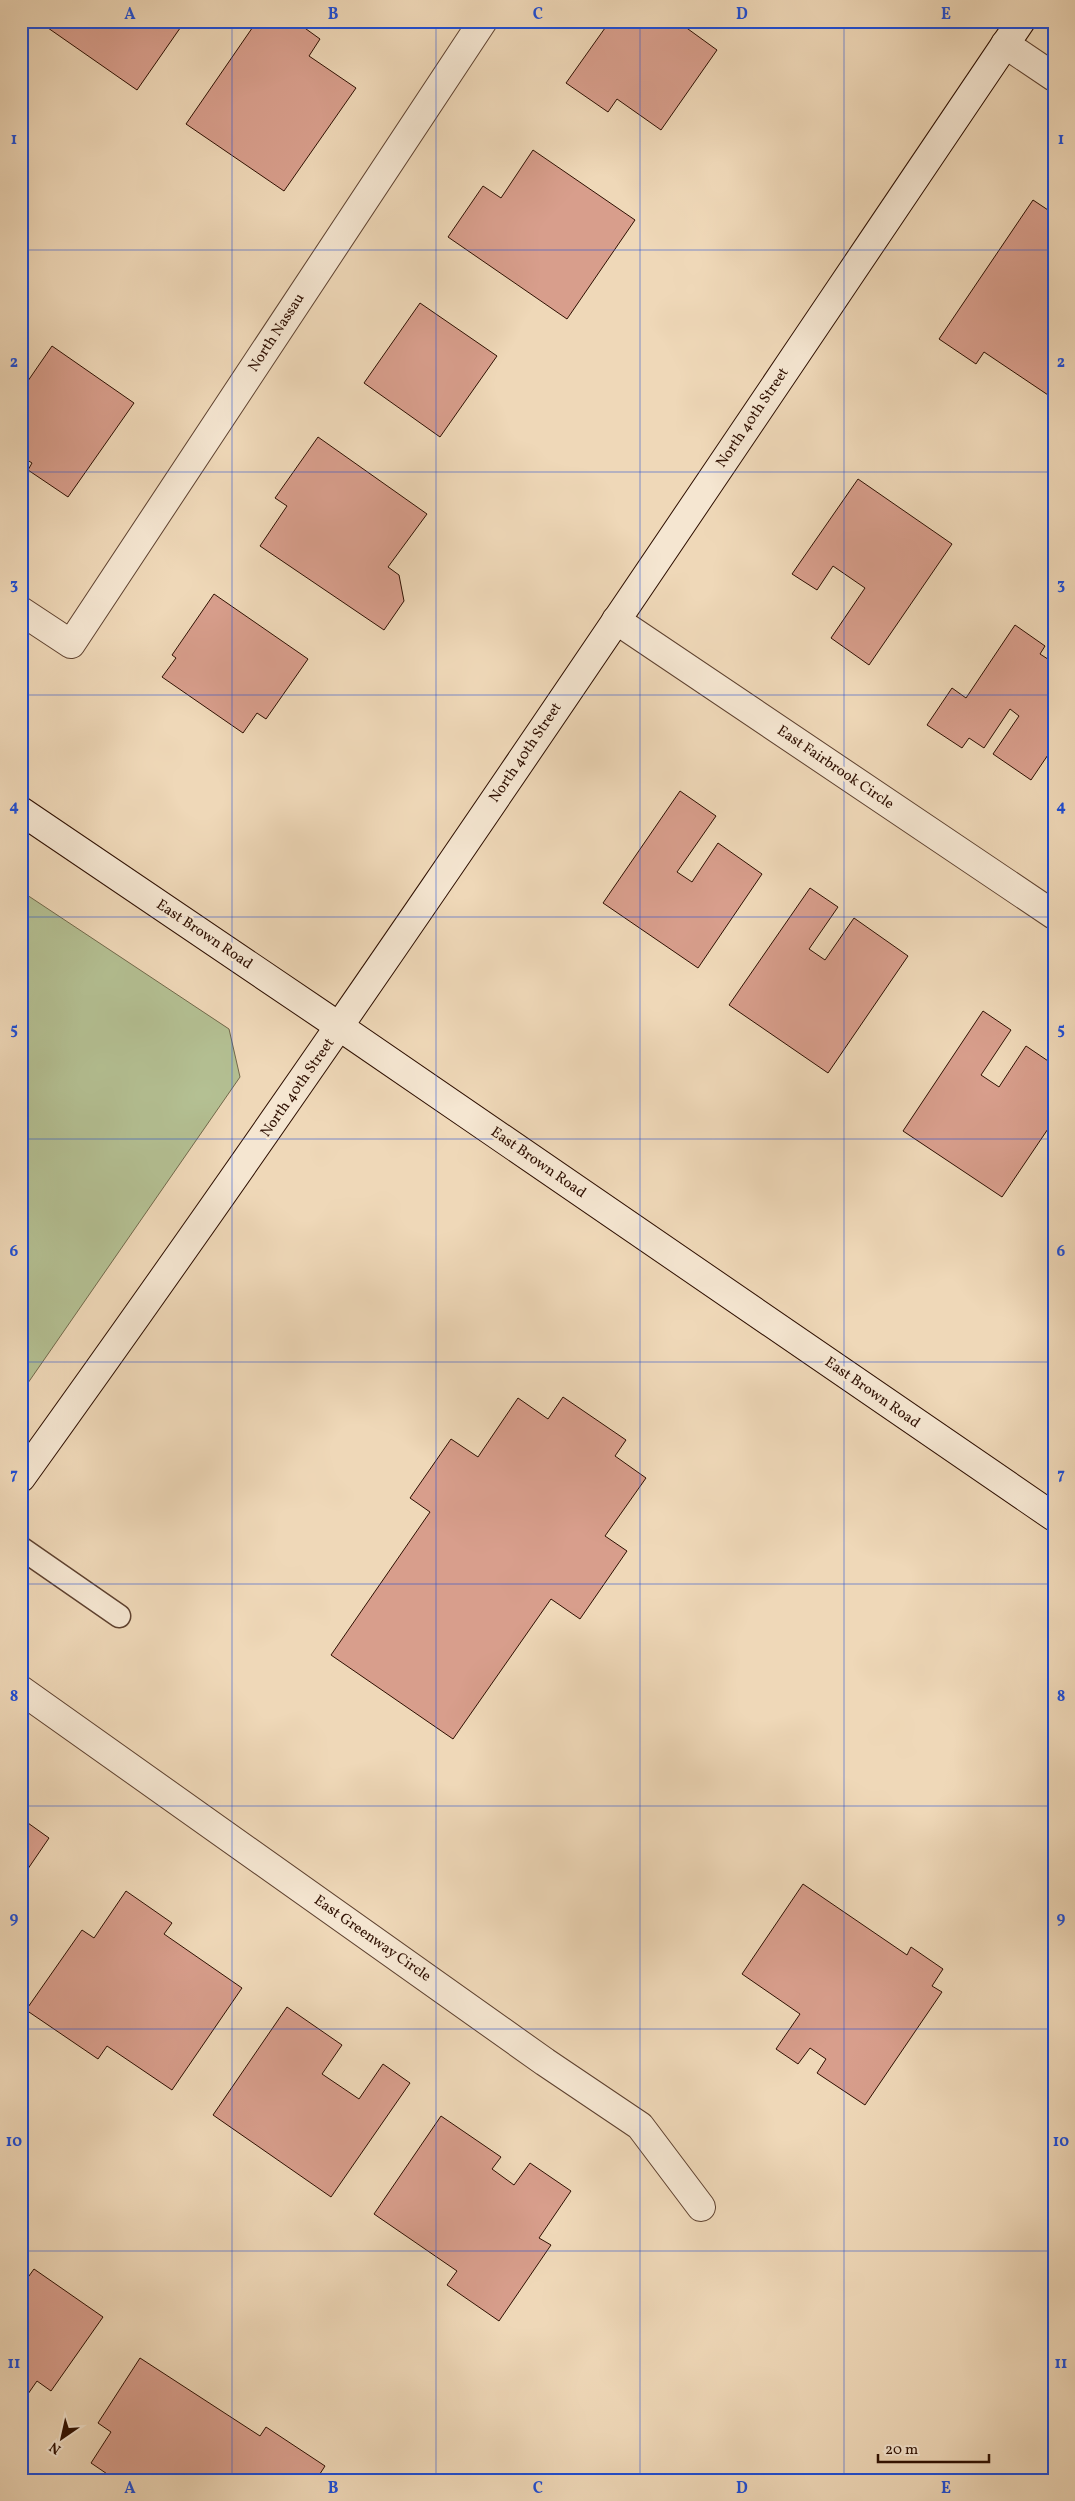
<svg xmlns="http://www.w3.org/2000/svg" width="1075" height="2501" font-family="Vollkorn,serif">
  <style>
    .green { fill: #b4c093; stroke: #71684a }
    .building { fill: #d89e8c; stroke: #2e0f01 }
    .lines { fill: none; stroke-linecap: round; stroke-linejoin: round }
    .lane-casing { stroke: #5e412f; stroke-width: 25 }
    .street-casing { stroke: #5e412f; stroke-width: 30 }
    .secondary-casing { stroke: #2e0f01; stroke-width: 30 }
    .lane { stroke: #f5e6d1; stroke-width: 22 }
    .street { stroke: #f5e6d1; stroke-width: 28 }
    .secondary { stroke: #f5e6d1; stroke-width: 28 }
    .grid { fill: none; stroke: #1d4ed8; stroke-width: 1; stroke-opacity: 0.55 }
    .labels { text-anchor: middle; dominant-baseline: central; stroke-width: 5; stroke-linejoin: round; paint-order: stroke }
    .street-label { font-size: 15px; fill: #2e0f01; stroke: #f5e6d1 }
    .neatline { fill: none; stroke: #1d4ed8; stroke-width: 2 }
    .grid-label { font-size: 16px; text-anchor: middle; font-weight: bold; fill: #1d4ed8 }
  </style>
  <rect width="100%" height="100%" fill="#efd8b8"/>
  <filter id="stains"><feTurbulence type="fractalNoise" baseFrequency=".004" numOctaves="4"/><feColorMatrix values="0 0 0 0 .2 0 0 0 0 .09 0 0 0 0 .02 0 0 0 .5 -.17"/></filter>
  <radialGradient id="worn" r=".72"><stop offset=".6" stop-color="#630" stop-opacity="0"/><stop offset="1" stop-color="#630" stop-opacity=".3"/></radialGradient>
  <polygon class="green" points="21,891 229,1029 240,1077 21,1393"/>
  <g class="building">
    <polygon points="38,21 185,21 137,90"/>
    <polygon points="257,21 295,21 320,39 309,56 356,88 284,191 186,124"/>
    <polygon points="610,21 677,21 717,50 661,130 617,99 608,112 566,83"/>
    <polygon points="533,150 635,220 567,319 448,237 483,186 501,198"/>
    <polygon points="1033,200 1054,214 1054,242 1052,245 1054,246 1054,399 984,352 976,364 939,339"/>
    <polygon points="420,303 497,356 440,437 364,383"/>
    <polygon points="52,346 134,403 68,497 28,470 32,463 21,456 21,391"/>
    <polygon points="318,437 427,514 388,567 399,575 404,601 384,630 260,546 287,506 275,498"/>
    <polygon points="858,479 952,544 869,665 831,638 865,588 833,566 817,590 792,574"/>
    <polygon points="214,594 308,659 266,719 257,713 243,733 162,677 176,658 172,655"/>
    <polygon points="1015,625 1045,646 1040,654 1054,663 1054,746 1031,780 993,754 1019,716 1010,709 984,748 969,738 962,748 927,725 952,688 966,698"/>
    <polygon points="680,791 716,816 677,872 692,882 718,843 762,874 698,968 603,903"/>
    <polygon points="810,888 838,907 809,949 825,960 854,918 908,956 828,1073 729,1005"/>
    <polygon points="983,1011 1011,1030 981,1075 999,1087 1026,1046 1054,1065 1054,1120 1002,1197 903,1131"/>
    <polygon points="563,1397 626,1440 615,1456 646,1478 605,1536 627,1551 580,1619 551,1599 453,1739 331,1655 430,1512 410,1498 451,1439 478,1457 518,1398 548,1419"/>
    <polygon points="21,1818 49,1838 21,1879"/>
    <polygon points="803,1884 907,1955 911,1947 943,1969 932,1986 942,1992 865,2105 817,2073 826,2059 810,2048 798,2064 776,2049 800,2014 742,1974"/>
    <polygon points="126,1891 172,1923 164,1934 242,1988 172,2090 107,2046 98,2059 26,2010 82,1930 94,1938"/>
    <polygon points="287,2007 342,2045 322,2074 359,2099 383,2064 410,2083 331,2197 213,2115"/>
    <polygon points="441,2116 501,2157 492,2169 514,2185 530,2163 571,2191 539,2238 551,2245 499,2321 447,2285 457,2271 374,2214"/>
    <polygon points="34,2269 103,2317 51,2391 37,2381 21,2404 21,2287"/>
    <polygon points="140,2358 260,2436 266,2427 325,2466 316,2480 116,2480 91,2463 111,2432 98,2423"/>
  </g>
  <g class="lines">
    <defs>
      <polyline id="lane" points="21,1548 119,1616"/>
      <g id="street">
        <polyline points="1005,44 1054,77"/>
        <polyline points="21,611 71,644 483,21"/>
        <polyline points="616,620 1054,915"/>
        <polyline points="21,1690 545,2062 640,2126 701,2207"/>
      </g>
      <g id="secondary">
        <polyline points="21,811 340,1027 1054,1517"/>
        <path d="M21 1478C365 1000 691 509 1021 21"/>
      </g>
    </defs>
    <use href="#lane" class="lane-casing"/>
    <use href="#street" class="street-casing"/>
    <use href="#secondary" class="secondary-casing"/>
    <use href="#lane" class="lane"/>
    <use href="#street" class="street"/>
    <use href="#secondary" class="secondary"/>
  </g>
  <path class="grid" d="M232 21V2480M436 21V2480M640 21V2480M844 21V2480M21 250H1054M21 472H1054M21 695H1054M21 917H1054M21 1139H1054M21 1362H1054M21 1584H1054M21 1806H1054M21 2029H1054M21 2251H1054"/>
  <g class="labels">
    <g class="street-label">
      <text transform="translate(277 333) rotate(-57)">North Nassau</text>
      <text transform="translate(753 418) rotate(-56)">North 40th Street</text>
      <text transform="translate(526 753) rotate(-56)">North 40th Street</text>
      <text transform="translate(835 768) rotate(34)">East Fairbrook Circle</text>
      <text transform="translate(204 935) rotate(34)">East Brown Road</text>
      <text transform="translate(298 1088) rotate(-55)">North 40th Street</text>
      <text transform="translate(538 1163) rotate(35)">East Brown Road</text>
      <text transform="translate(872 1393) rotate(35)">East Brown Road</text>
      <text transform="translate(372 1939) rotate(35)">East Greenway Circle</text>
    </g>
  </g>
  <rect width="1075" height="2501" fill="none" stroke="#efd8b8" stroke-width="55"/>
  <g transform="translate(62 2438) rotate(214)" stroke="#f5e6d1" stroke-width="4" paint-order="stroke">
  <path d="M0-4L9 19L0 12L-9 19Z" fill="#2e0f01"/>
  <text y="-8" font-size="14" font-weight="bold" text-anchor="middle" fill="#2e0f01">N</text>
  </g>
  <path d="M878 2454v8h111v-8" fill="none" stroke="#2e0f01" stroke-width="2.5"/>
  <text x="885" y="2454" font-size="15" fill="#2e0f01" stroke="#f5e6d1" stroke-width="4" paint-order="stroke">20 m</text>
  <rect x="28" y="28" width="1020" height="2446" class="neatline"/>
  <g class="grid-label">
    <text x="130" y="19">A</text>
    <text x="333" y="19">B</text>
    <text x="538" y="19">C</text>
    <text x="742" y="19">D</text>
    <text x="946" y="19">E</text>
    <text x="14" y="144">1</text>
    <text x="1061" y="144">1</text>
    <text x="14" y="367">2</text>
    <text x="1061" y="367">2</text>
    <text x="14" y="589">3</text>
    <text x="1061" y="589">3</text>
    <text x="14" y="811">4</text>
    <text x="1061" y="811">4</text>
    <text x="14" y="1034">5</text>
    <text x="1061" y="1034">5</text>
    <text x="14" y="1256">6</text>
    <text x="1061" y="1256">6</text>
    <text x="14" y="1479">7</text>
    <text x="1061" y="1479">7</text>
    <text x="14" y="1701">8</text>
    <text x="1061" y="1701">8</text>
    <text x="14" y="1923">9</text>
    <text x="1061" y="1923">9</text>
    <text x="14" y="2146">10</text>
    <text x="1061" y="2146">10</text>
    <text x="14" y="2368">11</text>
    <text x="1061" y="2368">11</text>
    <text x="130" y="2493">A</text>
    <text x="333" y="2493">B</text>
    <text x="538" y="2493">C</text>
    <text x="742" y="2493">D</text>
    <text x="946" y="2493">E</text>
  </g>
  <rect width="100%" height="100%" filter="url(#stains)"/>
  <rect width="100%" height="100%" fill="url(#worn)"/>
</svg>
